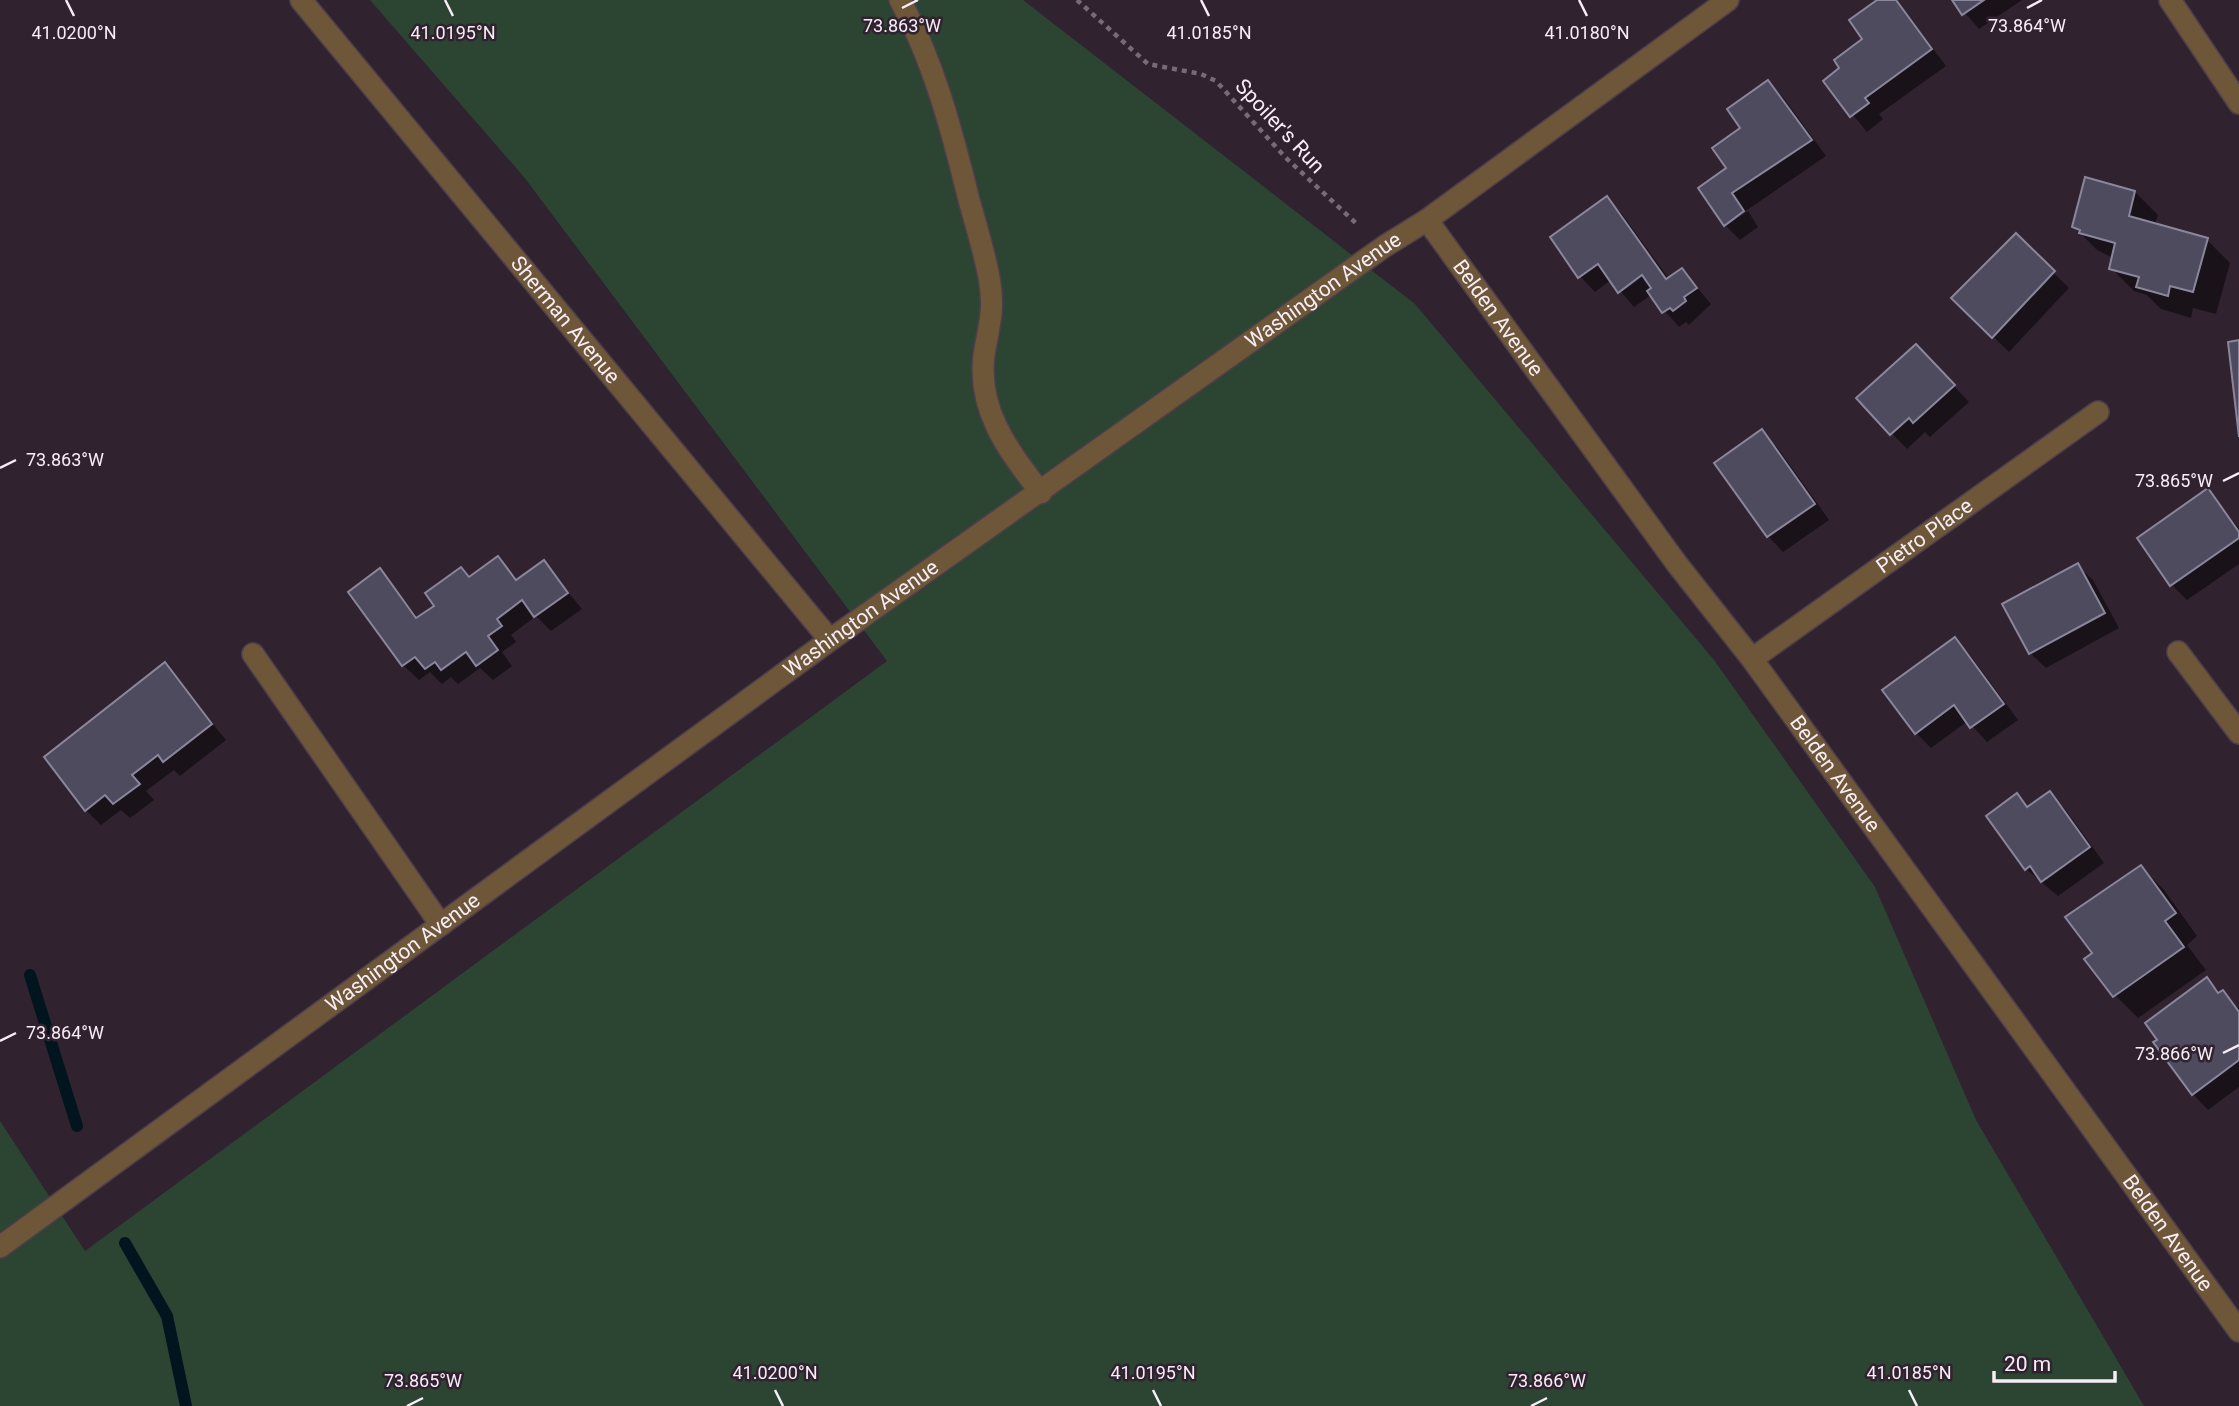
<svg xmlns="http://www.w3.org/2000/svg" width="2239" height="1406" font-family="Roboto,sans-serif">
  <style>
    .green { fill: #2b4532 }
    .shadow { fill: #0007 }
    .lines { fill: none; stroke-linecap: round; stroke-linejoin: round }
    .stream { stroke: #01151f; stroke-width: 12 }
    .building { fill: #4f4b5f; stroke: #8a869c; stroke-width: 2 }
    .minor-casing { stroke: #4d3e4c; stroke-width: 24 }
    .path { stroke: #786b77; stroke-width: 4.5; stroke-dasharray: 5 5; stroke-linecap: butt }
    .minor { stroke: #6e5638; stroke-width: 21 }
    .ticks { fill: none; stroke: #f7edf6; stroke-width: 2.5 }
    .labels { text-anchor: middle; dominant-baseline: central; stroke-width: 5; stroke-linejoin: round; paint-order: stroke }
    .street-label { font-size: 21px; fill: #f7edf6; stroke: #312230 }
    .ticks-label { font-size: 18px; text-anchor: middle; fill: #f7edf6; stroke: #312230; stroke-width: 5; stroke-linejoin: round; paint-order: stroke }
  </style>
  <rect width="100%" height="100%" fill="#312230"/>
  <polygon class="green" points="370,0 1023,0 1415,304 1714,660 1875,887 1976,1120 2144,1406 0,1406 0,1121 85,1251 887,661 524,177"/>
  <g class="shadow">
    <polygon points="1880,0 1897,0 1946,66 1879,114 1883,119 1867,132 1825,81 1842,69 1865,40"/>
    <polygon points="1954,0 2022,0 1979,29"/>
    <polygon points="1768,82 1783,97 1826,156 1725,225 1700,189 1728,168 1743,128"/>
    <polygon points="2135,192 2158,215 2155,225 2207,240 2230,263 2216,314 2193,308 2191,318 2161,309 2147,295 2134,291 2111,268 2113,258 2097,250 2074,227"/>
    <polygon points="1607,198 1622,214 1669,279 1682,270 1711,304 1689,325 1686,322 1679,327 1651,295 1634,307 1611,280 1595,292 1580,276"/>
    <polygon points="1748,211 1758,227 1740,240 1726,226"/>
    <polygon points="2016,236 2069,288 2009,352 1954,298"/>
    <polygon points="1931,362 1969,402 1930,437 1925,432 1907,449 1859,399"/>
    <polygon points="1761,432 1777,447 1829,520 1783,552 1768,536"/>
    <polygon points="2208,491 2239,528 2239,564 2187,600 2172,585 2140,538"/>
    <polygon points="498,558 518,580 543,562 582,609 551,631 536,616 511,635 516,642 502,652 512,666 493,680 480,668 458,684 451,677 442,684 430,672 419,680 403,665 380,570 419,619"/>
    <polygon points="2077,565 2093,580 2119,628 2046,668 2030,653"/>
    <polygon points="1955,640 1970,655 2018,720 1987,742 1968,721 1931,748 1916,733"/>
    <polygon points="164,664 226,740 180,776 174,770 146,791 154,800 130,818 121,810 101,825 86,810"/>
    <polygon points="2049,794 2065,809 2104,863 2058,896 2026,869 2017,795 2030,808"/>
    <polygon points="2141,867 2164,890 2197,936 2187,945 2206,970 2138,1018 2115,995 2094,953"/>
    <polygon points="2207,980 2239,1009 2239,1087 2208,1110 2193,1094 2160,1040"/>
  </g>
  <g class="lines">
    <g class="stream">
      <polyline points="30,975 77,1126"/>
      <polyline points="125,1243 167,1316 186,1406"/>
    </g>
  </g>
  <g class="building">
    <polygon points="1877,0 1896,0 1932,49 1865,98 1869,103 1850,117 1823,81 1839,68 1834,60 1862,39 1849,20"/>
    <polygon points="1952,0 1984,0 1962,15"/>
    <polygon points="1768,80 1812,140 1732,193 1744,211 1724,226 1698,188 1726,168 1712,148 1740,128 1727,109"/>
    <polygon points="2085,177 2135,191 2129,216 2208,238 2193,292 2170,286 2168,296 2136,287 2139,277 2109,269 2115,243 2079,233 2080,230 2072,227"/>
    <polygon points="1607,196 1666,279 1682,268 1697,288 1684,297 1686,301 1673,311 1670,308 1662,313 1647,291 1651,288 1642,275 1618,293 1598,264 1578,278 1550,237"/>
    <polygon points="2016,233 2055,271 1992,338 1951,298"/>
    <polygon points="2239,340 2239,437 2228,342"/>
    <polygon points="1916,344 1955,385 1913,423 1909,418 1890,435 1856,398"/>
    <polygon points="1762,429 1815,504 1767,537 1714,463"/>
    <polygon points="2208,488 2239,532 2239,538 2170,586 2137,538"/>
    <polygon points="498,556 516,580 544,560 568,593 534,617 522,600 497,619 502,626 488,636 498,650 476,666 466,652 441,670 435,662 425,669 415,657 402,666 348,592 380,568 416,618 434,606 425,593 461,567 469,577"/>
    <polygon points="2078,563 2105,613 2029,654 2002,604"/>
    <polygon points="1955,637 2004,704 1970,728 1954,705 1915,734 1882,690"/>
    <polygon points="165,662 212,724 163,762 158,755 132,775 140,784 113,804 105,795 85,811 44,757"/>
    <polygon points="2050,791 2090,847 2041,882 2030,866 2025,870 1986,816 2017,793 2027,807"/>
    <polygon points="2141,865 2176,913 2165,921 2184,947 2113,997 2084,959 2092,953 2065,917"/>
    <polygon points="2207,977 2218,993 2223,990 2239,1012 2239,1060 2192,1095 2153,1042 2157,1040 2145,1023"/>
  </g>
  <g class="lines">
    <defs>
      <g id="minor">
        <path id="s1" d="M301 0 830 640"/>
        <path d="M900 0C934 62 952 131 969 200 976 225 984 251 989 277 995 311 989 324 984 355 977 411 1009 451 1041 493"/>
        <polyline points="2170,0 2239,103"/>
        <path id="s2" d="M1427 220 1677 564 1752 659 2239 1331"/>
        <polyline points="2178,652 2239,733"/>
        <polyline points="253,654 441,925"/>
        <path id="s3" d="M1752 659 2098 412"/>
        <path id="s4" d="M0 1247 830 640 1385 246 1427 220 1728 0"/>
      </g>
    </defs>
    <use href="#minor" class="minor-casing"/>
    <polyline class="path" points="1077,0 1148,64 1201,74 1216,81 1285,157 1359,226"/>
    <use href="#minor" class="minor"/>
  </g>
  <path class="ticks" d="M66 0 74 16M445 0 453 16M1201 0 1209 16M1579 0 1587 16M902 8 918 0M2027 8 2042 0M0 468 16 460M2223 481 2239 473M0 1041 16 1033M2223 1053 2239 1045M775 1390 783 1406M1153 1390 1161 1406M1909 1390 1917 1406M407 1406 423 1398M1531 1406 1547 1398"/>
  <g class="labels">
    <g class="street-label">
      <text transform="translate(1280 126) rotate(47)">Spoiler's Run</text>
      <text stroke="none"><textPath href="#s4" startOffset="1633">Washington Avenue</textPath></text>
      <text stroke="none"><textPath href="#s2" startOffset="121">Belden Avenue</textPath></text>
      <text stroke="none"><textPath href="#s1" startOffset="415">Sherman Avenue</textPath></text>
      <text stroke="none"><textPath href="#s3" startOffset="212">Pietro Place</textPath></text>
      <text stroke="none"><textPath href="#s4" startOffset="1066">Washington Avenue</textPath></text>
      <text stroke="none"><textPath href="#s2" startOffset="688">Belden Avenue</textPath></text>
      <text stroke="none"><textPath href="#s4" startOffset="499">Washington Avenue</textPath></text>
      <text stroke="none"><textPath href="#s2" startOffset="1255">Belden Avenue</textPath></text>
    </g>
  </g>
  <g class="ticks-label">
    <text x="902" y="32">73.863°W</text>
    <text x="2027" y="32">73.864°W</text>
    <text x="74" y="39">41.0200°N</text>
    <text x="453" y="39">41.0195°N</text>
    <text x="1209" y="39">41.0185°N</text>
    <text x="1587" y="39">41.0180°N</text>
    <text x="65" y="466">73.863°W</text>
    <text x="2174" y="487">73.865°W</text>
    <text x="65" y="1039">73.864°W</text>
    <text x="2174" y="1060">73.866°W</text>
    <text x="775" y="1379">41.0200°N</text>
    <text x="1153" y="1379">41.0195°N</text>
    <text x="1909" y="1379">41.0185°N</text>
    <text x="423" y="1387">73.865°W</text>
    <text x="1547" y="1387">73.866°W</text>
  </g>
  <path d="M1994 1371v10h121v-10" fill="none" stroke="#f7edf6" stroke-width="3.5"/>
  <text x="2004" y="1371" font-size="21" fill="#f7edf6" stroke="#312230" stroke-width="5" paint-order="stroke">20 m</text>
</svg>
